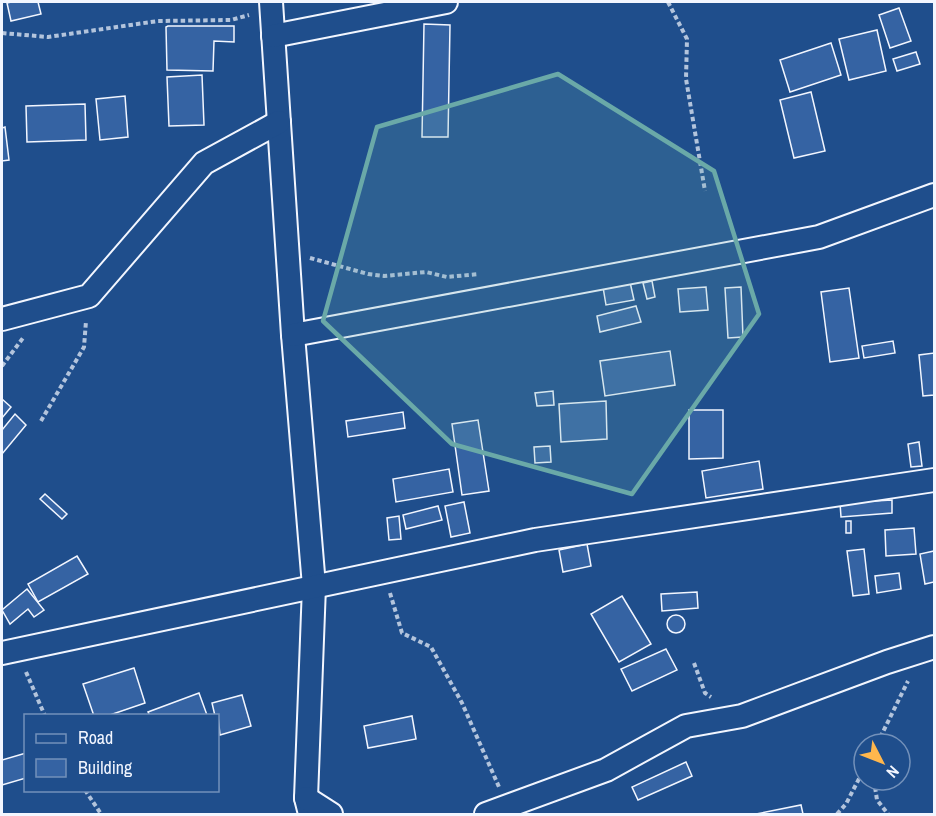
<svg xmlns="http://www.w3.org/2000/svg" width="936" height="816" font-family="'Archivo Narrow',sans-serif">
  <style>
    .building { fill: #3563a3; stroke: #f2f6ff; stroke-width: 1.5 }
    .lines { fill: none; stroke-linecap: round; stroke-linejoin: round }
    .minor-casing { stroke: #f2f6ff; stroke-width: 26 }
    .path { stroke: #b3c4dc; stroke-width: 4; stroke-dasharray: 4.5 3; stroke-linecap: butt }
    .minor { stroke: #1f4e8c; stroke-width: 22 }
    .marked { fill: #6aa9a8; fill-opacity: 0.2; stroke: #6aa9a8; stroke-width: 4.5; stroke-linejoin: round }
  </style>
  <rect width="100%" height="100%" fill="#1f4e8c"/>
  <g class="building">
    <polygon points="11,2 38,2 41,14 11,21 7,3"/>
    <polygon points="899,8 911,41 890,48 879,15"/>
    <polygon points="424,24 450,25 448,137 422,137"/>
    <polygon points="168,26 234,26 234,42 214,41 213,71 167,70 166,27"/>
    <polygon points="877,30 886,71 849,80 839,39"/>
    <polygon points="831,43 841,75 790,92 780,60"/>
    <polygon points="916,52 920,64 897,71 893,59"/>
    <polygon points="202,75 204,125 169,126 167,77"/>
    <polygon points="811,92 825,151 794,158 780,100"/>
    <polygon points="125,96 128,137 100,140 96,99"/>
    <polygon points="85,104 86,140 27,142 26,106"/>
    <polygon points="5,127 9,160 2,161 2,128"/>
    <polygon points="652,281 655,297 647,299 643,283"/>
    <polygon points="630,282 634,300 606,305 603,287"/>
    <polygon points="706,287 708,310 680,312 678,289"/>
    <polygon points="741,287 743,337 728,338 725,288"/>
    <polygon points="849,288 859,358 830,362 821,292"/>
    <polygon points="636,306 641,322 600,332 597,316"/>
    <polygon points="893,341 895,353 864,358 862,346"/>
    <polygon points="670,351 675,385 605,396 600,361"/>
    <polygon points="934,353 934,395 923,396 919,355"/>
    <polygon points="553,391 554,405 537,406 535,393"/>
    <polygon points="2,399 11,407 2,418"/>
    <polygon points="606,401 607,439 561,442 559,404"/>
    <polygon points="689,410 723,410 723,458 689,459"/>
    <polygon points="403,412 405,428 348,437 346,421"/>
    <polygon points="15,414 26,425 2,454 2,430"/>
    <polygon points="478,420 489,491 462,495 452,424"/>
    <polygon points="919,442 922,466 911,467 908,444"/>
    <polygon points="550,446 551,462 535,463 534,447"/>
    <polygon points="759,461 763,489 706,498 702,471"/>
    <polygon points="449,469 453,492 396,502 393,479"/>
    <polygon points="45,494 67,514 62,519 40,499"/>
    <polygon points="892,500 892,513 841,517 840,503"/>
    <polygon points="464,502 470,533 451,537 445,506"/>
    <polygon points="438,506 442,520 406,529 403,515"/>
    <polygon points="399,516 401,539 389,540 387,518"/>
    <rect x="846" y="521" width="5" height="12"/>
    <polygon points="914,528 916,554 886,556 885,530"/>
    <polygon points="587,544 591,566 563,572 559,550"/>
    <polygon points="864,549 869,594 853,596 847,551"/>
    <polygon points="934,551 934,582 925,584 920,554"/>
    <polygon points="77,556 88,574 38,602 28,584"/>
    <polygon points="899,573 901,589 877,593 875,576"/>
    <polygon points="27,589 44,610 34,617 28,609 10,624 2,610"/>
    <polygon points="697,592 698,608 662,611 661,594"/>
    <polygon points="622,596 651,644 619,662 591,614"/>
    <circle cx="676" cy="624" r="9"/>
    <polygon points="666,649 677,670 632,691 621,669"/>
    <polygon points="134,668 145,703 107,716 94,716 83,684"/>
    <polygon points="199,693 207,715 150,716 148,712"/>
    <polygon points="242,695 251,726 220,735 218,716 215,716 212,703"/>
    <polygon points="412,716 416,739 368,748 364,726"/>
    <polygon points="26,753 26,778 2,785 2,760"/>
    <polygon points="686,762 692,776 638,800 632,787"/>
    <polygon points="801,805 803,814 756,814"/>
  </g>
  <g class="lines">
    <defs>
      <g id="minor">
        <polyline points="271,2 293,335 314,586 306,798 310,814"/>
        <polyline points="273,36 446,2"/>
        <polyline points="2,319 89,296 204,163 279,122"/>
        <polyline points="293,335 819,237 934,195"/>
        <polyline points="2,653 535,540 934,480"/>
        <polyline points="306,798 331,814"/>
        <polyline points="486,814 606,770 686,726 742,716 887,662 934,647"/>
      </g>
    </defs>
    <use href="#minor" class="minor-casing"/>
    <g class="path">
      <polyline points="668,2 687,39 686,79 705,191"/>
      <polyline points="2,33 48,37 158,21 231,20 249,15"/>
      <polyline points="310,258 368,274 384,276 426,272 447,277 479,274"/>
      <polyline points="2,366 23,338"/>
      <polyline points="41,421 84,347 86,321"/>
      <polyline points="390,593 402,633 431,647 462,703 499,787"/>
      <polyline points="694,663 705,693 711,697"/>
      <polyline points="26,672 45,716"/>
      <polyline points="877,744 908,681"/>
      <polyline points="874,780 877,800 888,814"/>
      <polyline points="85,790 101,814"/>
      <polyline points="837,814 846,804 864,769"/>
    </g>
    <use href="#minor" class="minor"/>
  </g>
  <path class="marked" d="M558 74 714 171 759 314 632 494 452 444 323 321 377 127Z"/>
  <rect width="936" height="816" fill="none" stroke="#f2f6ff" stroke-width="6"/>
  <rect x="24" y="714" width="195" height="78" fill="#1f4e8c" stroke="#7391ba" stroke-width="1.5"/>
  <rect x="36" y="734" width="30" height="9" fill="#1f4e8c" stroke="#7391ba" stroke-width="1.5"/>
  <text x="78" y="744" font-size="18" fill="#f2f6ff">Road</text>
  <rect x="36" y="759" width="30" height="18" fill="#3563a3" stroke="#7391ba" stroke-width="1.5"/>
  <text x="78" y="774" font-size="18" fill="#f2f6ff">Building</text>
  <g transform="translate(882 762) rotate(132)"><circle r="28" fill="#1f4e8c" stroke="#7391ba" stroke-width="1.5"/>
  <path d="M0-4.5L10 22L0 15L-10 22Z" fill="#ffb74d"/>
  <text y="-9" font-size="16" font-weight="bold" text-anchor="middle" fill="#f2f6ff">N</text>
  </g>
</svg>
